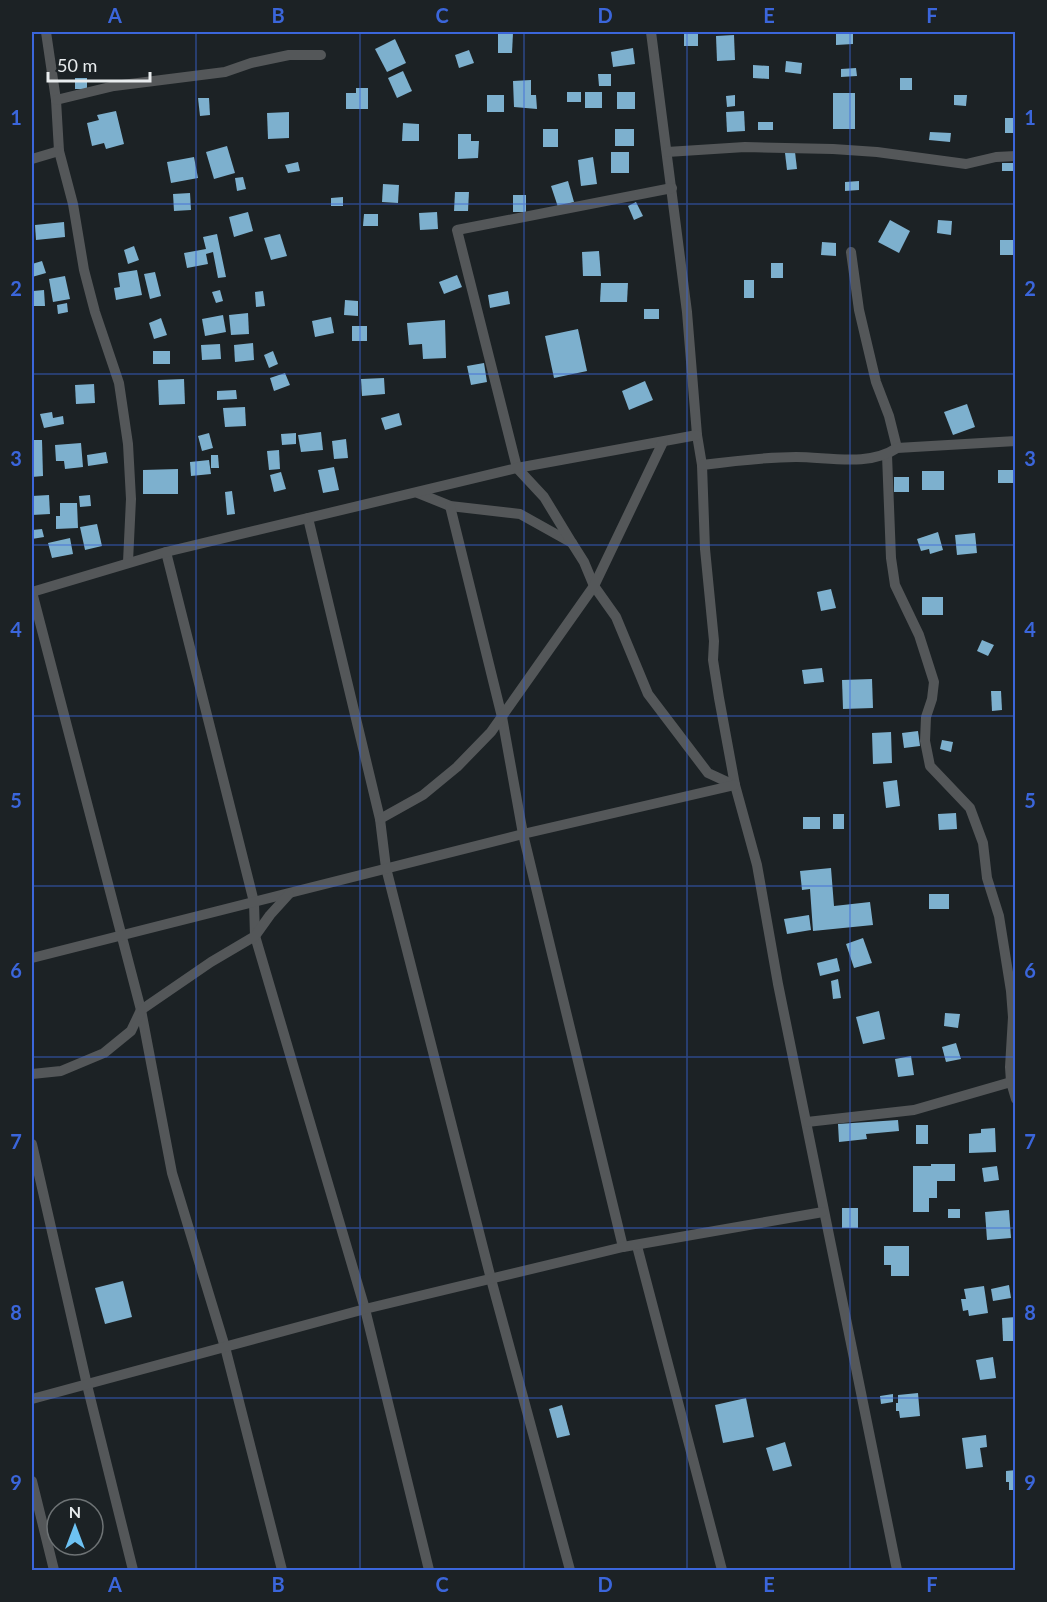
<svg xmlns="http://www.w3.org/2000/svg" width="1047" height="1602" font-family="Lato,sans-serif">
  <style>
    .building { fill: #7db0ce }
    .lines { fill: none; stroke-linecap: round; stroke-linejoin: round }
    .street { stroke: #545759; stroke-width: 10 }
    .grid { fill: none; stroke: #3b66db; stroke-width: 1.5; stroke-opacity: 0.55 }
    .neatline { fill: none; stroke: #3b66db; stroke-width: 2 }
    .grid-label { font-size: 20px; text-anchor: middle; font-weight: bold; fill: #3b66db }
  </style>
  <rect width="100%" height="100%" fill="#1c2225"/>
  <g class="building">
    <rect x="684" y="32" width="14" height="14"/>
    <polygon points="498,33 513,33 512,53 498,53"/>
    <polygon points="853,33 853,44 836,45 836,34"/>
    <polygon points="734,35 735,60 717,61 716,36"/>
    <polygon points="395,39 406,63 387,72 375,49"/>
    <polygon points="633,48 635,64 613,67 611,52"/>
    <polygon points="469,50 474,63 459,68 455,55"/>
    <polygon points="786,61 802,63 801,74 785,72"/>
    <polygon points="753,65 769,66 769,79 753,78"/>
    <polygon points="856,68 857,76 841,77 841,69"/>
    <polygon points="403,71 412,91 397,98 388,78"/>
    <polygon points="598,74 611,74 611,86 599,86"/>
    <rect x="75" y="78" width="12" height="11"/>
    <rect x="900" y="78" width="12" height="12"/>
    <polygon points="531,80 531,95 536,95 537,109 514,107 513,81"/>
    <polygon points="356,88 368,88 368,109 346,109 346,93 356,93"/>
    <rect x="567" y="92" width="14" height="10"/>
    <rect x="585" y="92" width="17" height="16"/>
    <rect x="617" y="92" width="18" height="17"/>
    <rect x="833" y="93" width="22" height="36"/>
    <rect x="487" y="95" width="17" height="17"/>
    <polygon points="735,95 735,106 727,107 726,96"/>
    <polygon points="954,95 967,95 966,106 954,105"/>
    <polygon points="198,98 209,98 210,115 200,116"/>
    <polygon points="116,111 124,144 106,149 104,143 92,146 87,123 99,120 97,115"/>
    <polygon points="744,111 745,131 727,132 726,112"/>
    <polygon points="289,112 289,138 268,139 267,113"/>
    <rect x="1005" y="118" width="11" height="15"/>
    <rect x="758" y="122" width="15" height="8"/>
    <polygon points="403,123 419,124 419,141 402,141"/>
    <rect x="543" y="129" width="15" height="18"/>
    <rect x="615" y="129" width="19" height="17"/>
    <polygon points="930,132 951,133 950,142 929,140"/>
    <polygon points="458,134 471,134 471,141 479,141 478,158 458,159"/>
    <polygon points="227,146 235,173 214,179 206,152"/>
    <rect x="611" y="152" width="18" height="21"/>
    <polygon points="795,152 797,169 787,170 785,153"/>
    <polygon points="194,157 198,178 171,183 167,162"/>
    <polygon points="593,157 597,184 581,186 578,160"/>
    <polygon points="298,162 300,171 288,173 285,165"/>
    <rect x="1002" y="163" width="14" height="8"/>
    <polygon points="243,177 246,189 237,191 235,178"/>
    <polygon points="568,181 574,202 558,207 551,186"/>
    <polygon points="859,181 859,190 845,191 845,182"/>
    <polygon points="383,184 399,185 398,203 382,202"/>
    <polygon points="455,192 469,192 468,211 454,211"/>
    <polygon points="190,193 191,210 174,211 173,194"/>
    <rect x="513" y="195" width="13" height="17"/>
    <polygon points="343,197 343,206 331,206 331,198"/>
    <polygon points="636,202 643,216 634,220 628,206"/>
    <polygon points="248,212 253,231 234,237 229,217"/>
    <polygon points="437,212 438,229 420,230 419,213"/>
    <polygon points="364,214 378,214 378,226 363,226"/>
    <polygon points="890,220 910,231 899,253 878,242"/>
    <polygon points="938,220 952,221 951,235 937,233"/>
    <polygon points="64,222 65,237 36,240 35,225"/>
    <polygon points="217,234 226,277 218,278 213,252 206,254 208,264 187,268 184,253 206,249 203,237"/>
    <polygon points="280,234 287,256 271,260 264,238"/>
    <rect x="1000" y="240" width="16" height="15"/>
    <polygon points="822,242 836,243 836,256 821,255"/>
    <polygon points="134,246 139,260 128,264 124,250"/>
    <polygon points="599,251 601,276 583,276 582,252"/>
    <polygon points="42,261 46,273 32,277 32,264"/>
    <rect x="771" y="263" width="12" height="15"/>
    <polygon points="137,270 142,295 116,300 114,288 120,287 118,273"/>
    <polygon points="155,272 161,296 150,299 144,274"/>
    <polygon points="457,275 462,287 444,294 439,282"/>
    <polygon points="65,276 70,299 53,302 49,279"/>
    <rect x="744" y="280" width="10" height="18"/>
    <polygon points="601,283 628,283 627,302 600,302"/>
    <polygon points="44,290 45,306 34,306 33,291"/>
    <polygon points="220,290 223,301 216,303 212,292"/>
    <polygon points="263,291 265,306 256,307 255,292"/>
    <polygon points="508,291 510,304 490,308 488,295"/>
    <polygon points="345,300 358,301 358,316 344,315"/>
    <polygon points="67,303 68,312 58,314 57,305"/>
    <rect x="644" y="309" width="15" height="10"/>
    <polygon points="248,313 249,334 231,335 229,315"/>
    <polygon points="223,315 226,332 205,336 202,319"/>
    <polygon points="331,317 334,333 315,337 312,321"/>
    <polygon points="161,318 167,335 154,339 149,323"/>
    <polygon points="445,320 446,358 423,359 422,344 409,345 407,323"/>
    <rect x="352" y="326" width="15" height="15"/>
    <polygon points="578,329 587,371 554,378 545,336"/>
    <polygon points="253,343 254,360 235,362 234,345"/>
    <polygon points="220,344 221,359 202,360 201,345"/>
    <rect x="153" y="351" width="17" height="13"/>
    <polygon points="273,351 278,364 269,368 264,355"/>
    <polygon points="484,363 487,382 471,385 467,366"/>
    <polygon points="285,373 290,385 274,391 270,378"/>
    <polygon points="384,378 385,394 362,396 361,379"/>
    <polygon points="184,379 185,404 159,405 158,380"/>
    <polygon points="645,381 653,400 629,410 622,391"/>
    <polygon points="94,384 95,403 76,404 75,385"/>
    <polygon points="236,390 237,399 217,400 217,391"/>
    <polygon points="967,404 975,427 953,435 944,412"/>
    <polygon points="245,407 246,426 225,427 223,408"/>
    <polygon points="52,412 53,418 63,416 64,424 44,428 40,414"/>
    <polygon points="399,413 402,425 385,430 381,418"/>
    <polygon points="321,432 323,450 301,452 298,435"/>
    <polygon points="209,433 213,448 202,451 198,436"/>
    <polygon points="296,433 296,444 282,445 281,434"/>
    <polygon points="346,439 348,458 334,459 332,441"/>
    <polygon points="32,440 42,440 43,476 32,477"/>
    <polygon points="81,443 83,467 65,469 64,461 56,461 55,445"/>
    <polygon points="279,450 280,469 269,470 267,451"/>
    <polygon points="106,452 108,463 88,466 87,455"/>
    <polygon points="211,455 218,455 219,468 211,468"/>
    <polygon points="209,460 211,474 191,476 190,462"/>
    <polygon points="334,467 339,490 323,493 318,470"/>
    <polygon points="178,469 178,494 143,494 143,470"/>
    <rect x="998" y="470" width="18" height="13"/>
    <rect x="922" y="471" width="22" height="19"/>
    <polygon points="281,472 286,489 274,492 270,475"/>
    <rect x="894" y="477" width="15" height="15"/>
    <polygon points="232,491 235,514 227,515 225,492"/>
    <polygon points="49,495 50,514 32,515 32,496"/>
    <polygon points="90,495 91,506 80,507 79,496"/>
    <polygon points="60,503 77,503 78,528 56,529 56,516 60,516"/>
    <polygon points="97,524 102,546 85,550 80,527"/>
    <polygon points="42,529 44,537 32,539 32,530"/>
    <polygon points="938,532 943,550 930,554 929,549 921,551 917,539"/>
    <polygon points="975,533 977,553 957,555 955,535"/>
    <polygon points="70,538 73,554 52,558 48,543"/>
    <polygon points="831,589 836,608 821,611 817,592"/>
    <rect x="922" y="597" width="21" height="18"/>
    <polygon points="982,640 994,645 988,656 977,651"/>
    <polygon points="822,668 824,682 804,684 802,670"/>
    <polygon points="872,679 873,708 843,709 842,680"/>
    <polygon points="991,691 1001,691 1002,710 992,711"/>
    <polygon points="918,731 920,746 904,748 902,733"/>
    <polygon points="891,732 892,763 873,764 872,733"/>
    <polygon points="942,740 953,742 951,752 940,749"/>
    <polygon points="897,780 900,806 886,808 883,782"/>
    <polygon points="956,813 957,829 939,830 938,814"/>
    <rect x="833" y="814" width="11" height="15"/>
    <rect x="803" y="817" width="17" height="12"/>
    <polygon points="831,868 834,906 870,902 873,925 813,931 810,889 802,890 800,871"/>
    <rect x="929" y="894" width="20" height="15"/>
    <polygon points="809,915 811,930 787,934 784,919"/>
    <polygon points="863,938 872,963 854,968 846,944"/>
    <polygon points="837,958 840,971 820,976 817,963"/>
    <polygon points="838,979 841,998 833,999 831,981"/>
    <polygon points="879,1011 885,1039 863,1044 856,1017"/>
    <polygon points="945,1013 960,1014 958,1028 944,1026"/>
    <polygon points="956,1043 961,1059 946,1062 942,1047"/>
    <polygon points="911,1056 914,1075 898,1077 895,1059"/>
    <polygon points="898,1120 899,1131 866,1134 867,1139 839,1142 838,1124"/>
    <rect x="916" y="1125" width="12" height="19"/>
    <polygon points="995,1128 996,1152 969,1153 969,1134 981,1133 981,1129"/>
    <polygon points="931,1164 955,1164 955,1181 937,1181 937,1198 929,1198 929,1212 913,1212 913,1166 931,1166"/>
    <polygon points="997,1166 999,1180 984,1182 982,1168"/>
    <rect x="842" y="1208" width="16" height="20"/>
    <rect x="948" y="1209" width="12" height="9"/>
    <polygon points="1009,1210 1011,1238 987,1240 985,1212"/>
    <polygon points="884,1246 909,1246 909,1276 891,1276 891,1265 884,1265"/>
    <polygon points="123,1281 132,1317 105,1324 95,1288"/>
    <polygon points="1009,1285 1011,1298 993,1301 991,1289"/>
    <polygon points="984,1286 988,1313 969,1316 968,1310 963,1311 961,1299 966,1299 964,1289"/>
    <polygon points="1016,1317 1016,1341 1003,1341 1002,1318"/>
    <polygon points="993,1357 996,1378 980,1380 976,1360"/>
    <polygon points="918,1393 920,1416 900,1418 899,1411 896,1411 896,1403 898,1403 898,1395"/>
    <polygon points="893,1394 893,1402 881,1404 880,1396"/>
    <polygon points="746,1398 754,1437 723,1443 715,1405"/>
    <polygon points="562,1405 570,1435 557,1438 549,1409"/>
    <polygon points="986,1435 987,1447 980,1448 983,1467 966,1469 962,1438"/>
    <polygon points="785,1442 792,1466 773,1471 766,1448"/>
    <polygon points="1016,1470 1016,1490 1009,1490 1009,1482 1006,1482 1006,1471"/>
  </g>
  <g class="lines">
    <g class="street">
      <polyline points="46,32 56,100 59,151 73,204 84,270 95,312 119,383 128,444 131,499 128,562"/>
      <polyline points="651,32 687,312 697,435 702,465 705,549 714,641 713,660 719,698 735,785 757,865 778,984 897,1570"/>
      <polyline points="56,100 114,86 225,72 251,63 289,55 321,55"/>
      <polyline points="667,152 745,147 833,149 877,152 966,164 996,157 1016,156"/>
      <polyline points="32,159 59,151"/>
      <polyline points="851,252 859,310 876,382 889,416 897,448"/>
      <polyline points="887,455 891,558 895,585 919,635 934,682 932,699 926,717 925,741 930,766 970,808 983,843 987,878 999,916 1011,991 1013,1017 1010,1067 1011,1082 1016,1099"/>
      <path d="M702 465C733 461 765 457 796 457 828 457 869 467 897 448L1016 441"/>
      <polyline points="418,493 450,506 520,514 572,543 584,562 594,586 616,617 648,694 708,773 734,785"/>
      <polyline points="450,506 502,717 523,834 623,1247"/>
      <polyline points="308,518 380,819 386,868 491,1279 570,1570"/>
      <polyline points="572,543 544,497 517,468 457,230 672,188"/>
      <polyline points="166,552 254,902 255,936 365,1309 429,1570"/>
      <polyline points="32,592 141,1010 172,1173 225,1347 282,1570"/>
      <polyline points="32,592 166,552 517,468 697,435"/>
      <polyline points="380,819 423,795 457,767 491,732 594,586 663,442"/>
      <polyline points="32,958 523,834 735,785"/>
      <polyline points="32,1074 61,1071 104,1053 131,1031 141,1010 211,962 255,936 270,915 289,894"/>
      <polyline points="807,1122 914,1110 1011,1082"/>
      <polyline points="32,1144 87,1385 133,1570"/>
      <polyline points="637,1246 722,1570"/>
      <polyline points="32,1399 365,1309 623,1247 823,1212"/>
      <polyline points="32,1481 54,1570"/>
    </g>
  </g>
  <path class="grid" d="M196 32V1570M360 32V1570M524 32V1570M687 32V1570M850 32V1570M32 204H1016M32 374H1016M32 545H1016M32 716H1016M32 886H1016M32 1057H1016M32 1228H1016M32 1398H1016"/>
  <rect width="1047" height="1602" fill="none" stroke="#1c2225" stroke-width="66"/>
  <g transform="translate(75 1527)"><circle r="28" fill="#1c2225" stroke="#6e7375" stroke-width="1.5"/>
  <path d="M0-4.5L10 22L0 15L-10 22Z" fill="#6dc2f3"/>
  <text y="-9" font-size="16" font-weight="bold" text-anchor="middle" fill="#e8ecee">N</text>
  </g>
  <path d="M48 72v9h102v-9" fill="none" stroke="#e8ecee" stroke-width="3"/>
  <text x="57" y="72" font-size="18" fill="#e8ecee" stroke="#1c2225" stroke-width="4.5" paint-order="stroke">50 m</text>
  <rect x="33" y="33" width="981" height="1536" class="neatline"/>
  <g class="grid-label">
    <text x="115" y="23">A</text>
    <text x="278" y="23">B</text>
    <text x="442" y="23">C</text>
    <text x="605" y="23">D</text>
    <text x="769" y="23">E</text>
    <text x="932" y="23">F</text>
    <text x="16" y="125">1</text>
    <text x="1030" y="125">1</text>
    <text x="16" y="296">2</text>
    <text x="1030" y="296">2</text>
    <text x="16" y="466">3</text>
    <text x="1030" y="466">3</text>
    <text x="16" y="637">4</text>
    <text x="1030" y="637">4</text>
    <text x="16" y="808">5</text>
    <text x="1030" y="808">5</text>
    <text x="16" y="978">6</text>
    <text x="1030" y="978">6</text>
    <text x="16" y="1149">7</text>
    <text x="1030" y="1149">7</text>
    <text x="16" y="1320">8</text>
    <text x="1030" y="1320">8</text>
    <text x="16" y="1490">9</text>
    <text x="1030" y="1490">9</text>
    <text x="115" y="1592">A</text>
    <text x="278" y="1592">B</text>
    <text x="442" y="1592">C</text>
    <text x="605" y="1592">D</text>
    <text x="769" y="1592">E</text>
    <text x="932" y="1592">F</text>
  </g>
</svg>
